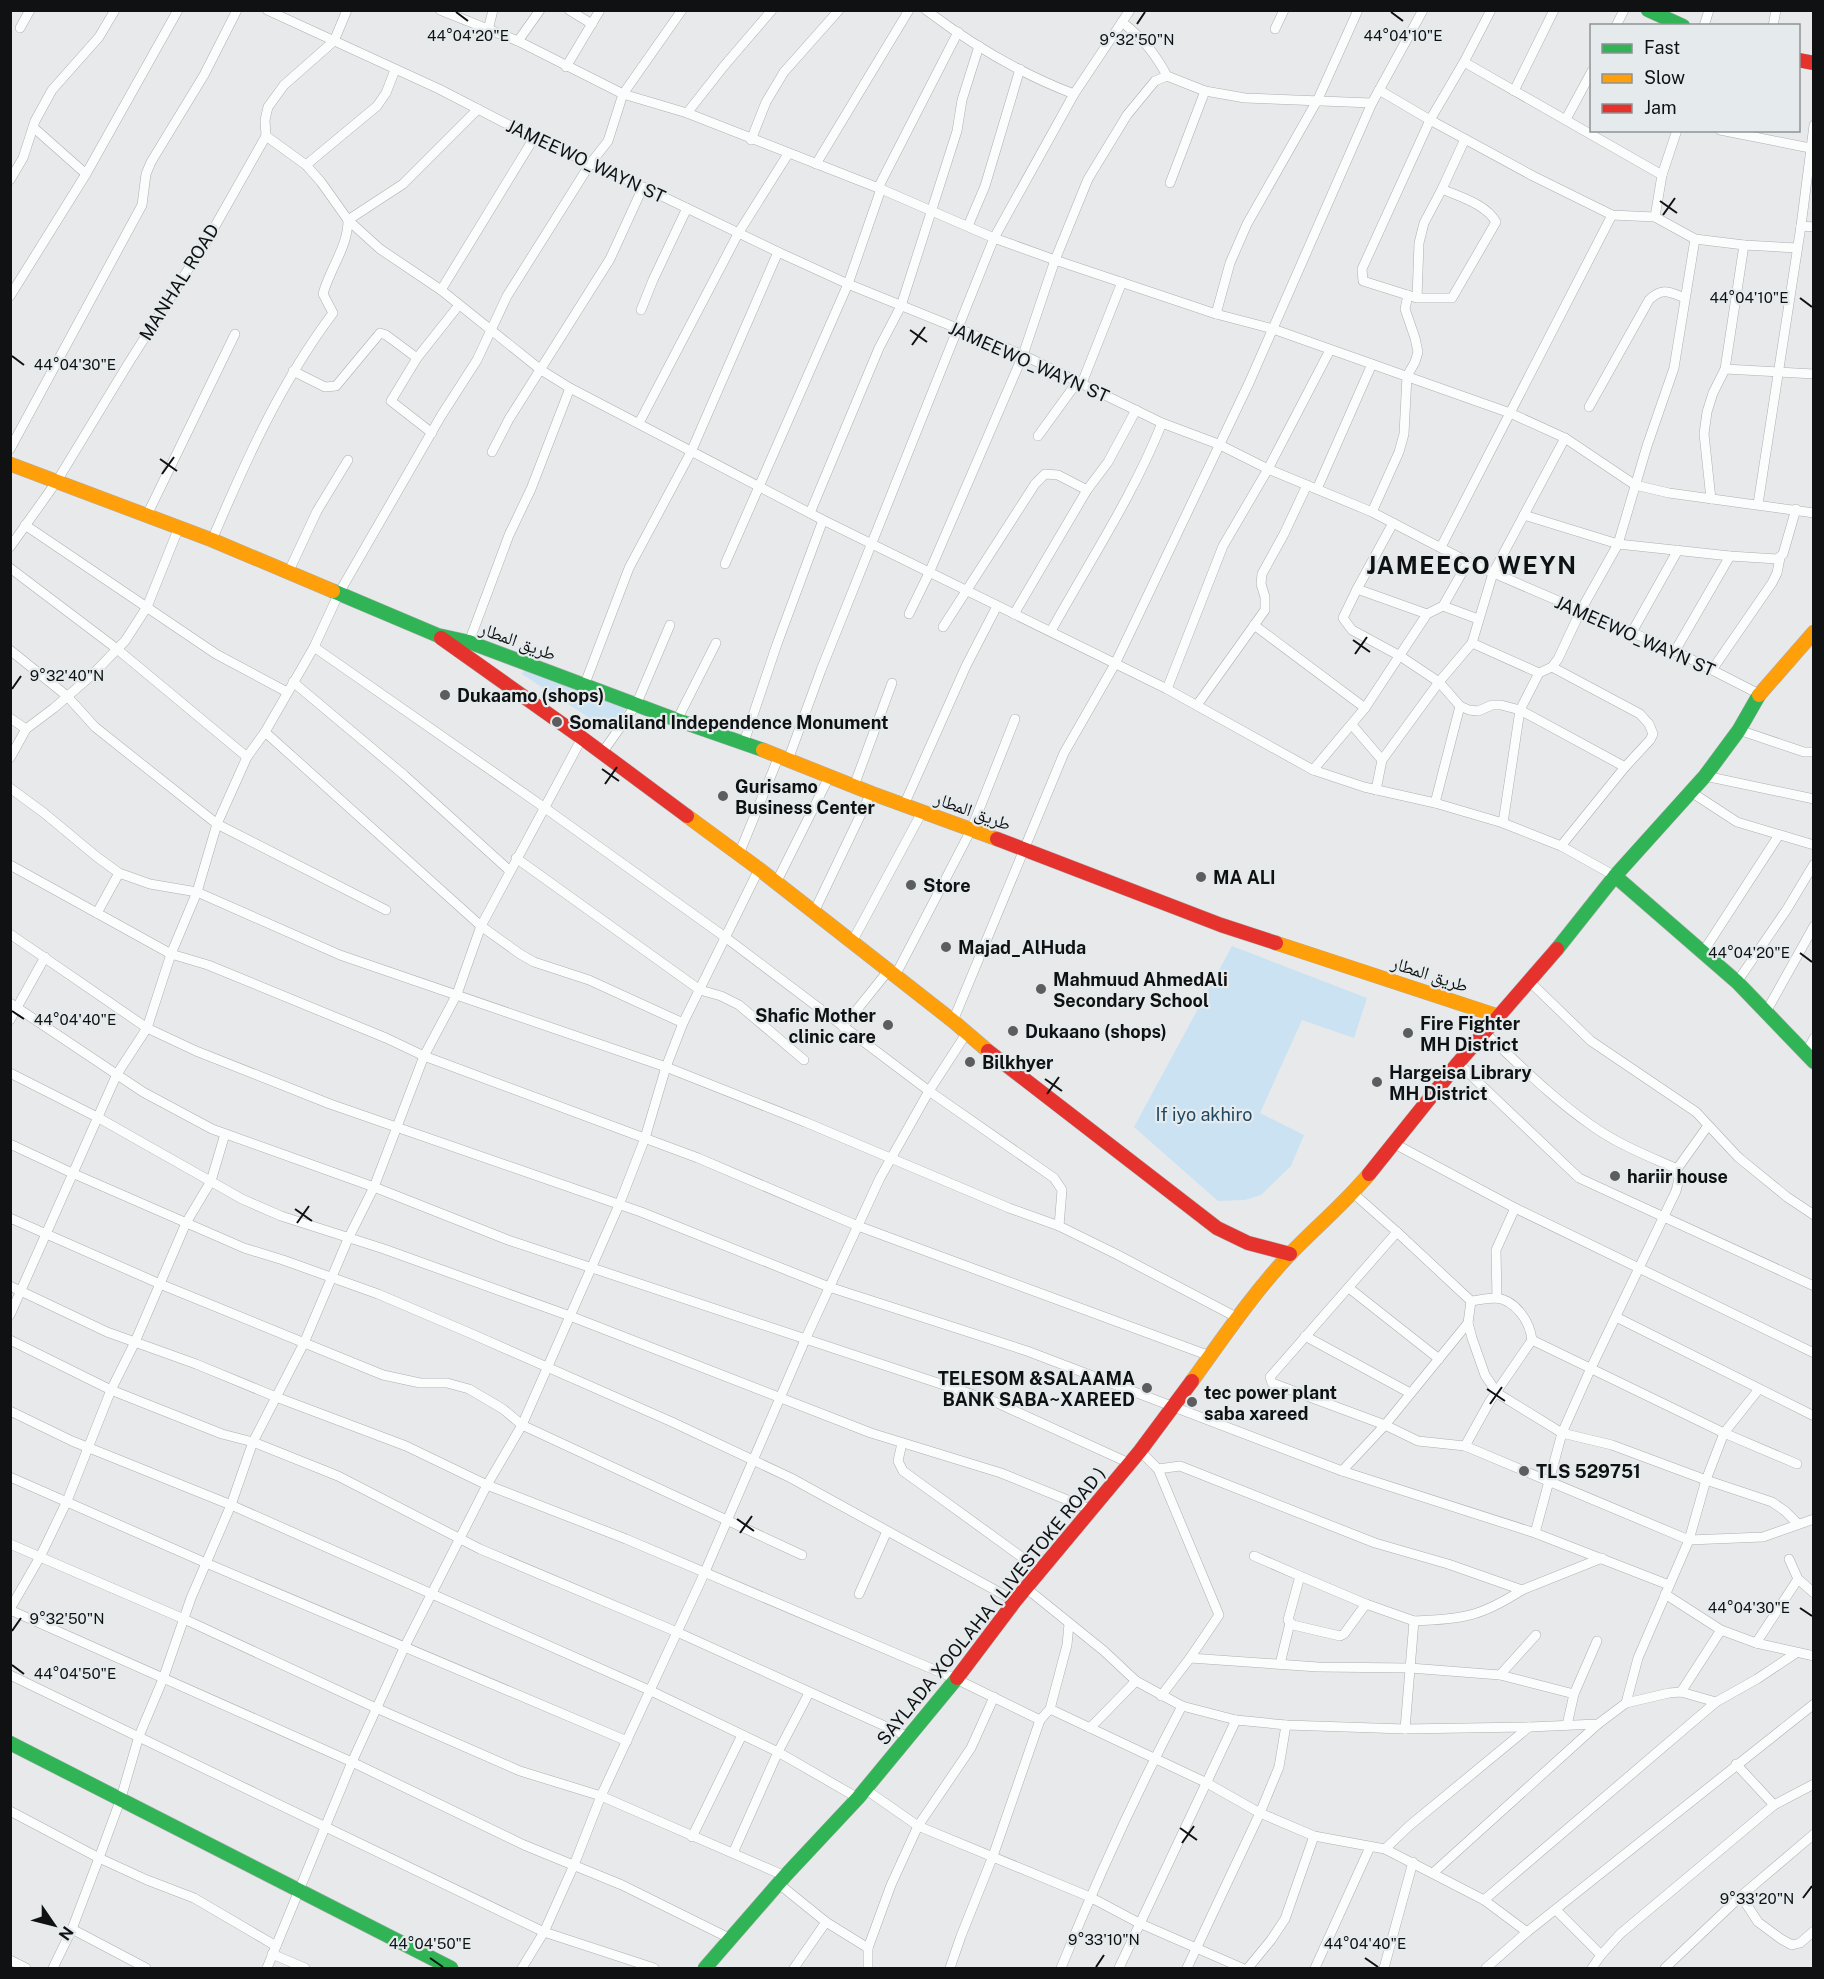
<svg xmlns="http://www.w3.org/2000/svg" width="1824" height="1979" font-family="'Public Sans','Noto Naskh Arabic',sans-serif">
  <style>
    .green { fill: #cbe2f2 }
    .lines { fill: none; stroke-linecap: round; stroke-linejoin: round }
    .street-casing { stroke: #adafb1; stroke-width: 10 }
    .fast-casing { stroke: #adafb1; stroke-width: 15 }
    .slow-casing { stroke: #adafb1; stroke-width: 15 }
    .jam-casing { stroke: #adafb1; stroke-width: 15 }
    .street { stroke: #fbfcfc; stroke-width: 9 }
    .fast { stroke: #30b455; stroke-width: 14 }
    .slow { stroke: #ff9f0a; stroke-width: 14 }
    .jam { stroke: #e5322d; stroke-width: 14 }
    .ticks { fill: none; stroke: #0f1112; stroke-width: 2 }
    .poi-dot { fill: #5b5d5e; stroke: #e5eaed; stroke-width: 2 }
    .labels { text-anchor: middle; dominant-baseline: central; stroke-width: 4.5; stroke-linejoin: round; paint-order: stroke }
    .street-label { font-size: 18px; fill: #0f1112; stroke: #e5eaed }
    .poi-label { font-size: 18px; font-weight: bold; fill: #0f1112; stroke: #e5eaed; text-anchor: start }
    .park-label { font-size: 18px; fill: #1f4962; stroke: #e5eaed }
    .district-label { font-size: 24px; font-weight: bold; letter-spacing: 1.5px; fill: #0f1112; stroke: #e5eaed }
    .ticks-label { font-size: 15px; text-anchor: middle; fill: #0f1112; stroke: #e5eaed; stroke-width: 4.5; stroke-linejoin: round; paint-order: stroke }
  </style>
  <rect width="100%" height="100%" fill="#e7e9eb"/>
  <g class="green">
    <polygon points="526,668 626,708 611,732 522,674"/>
    <polygon points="1232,946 1367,998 1354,1038 1302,1020 1260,1113 1304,1135 1291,1166 1261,1195 1245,1200 1218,1201 1134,1127"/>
  </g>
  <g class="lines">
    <defs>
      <g id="street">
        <polyline points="267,10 439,89 534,138 643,187 778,252 848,284 1023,355 1162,423 1218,444 1268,469 1372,512 1468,562 1675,651 1759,694"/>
        <polyline points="347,10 334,41 284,85 268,107 265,120 266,136 306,165 321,182 348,220 380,249 441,290 541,370 570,388 823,520 1167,689 1313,770 1364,787 1435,803 1503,823 1561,846 1615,876"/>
        <polyline points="440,10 518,41 623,94 687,113 881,189 994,238 1055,260 1216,314 1273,329 1510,413 1565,438 1635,485 1669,493 1814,513"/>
        <polyline points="569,10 592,24"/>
        <path d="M926 10C971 44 1021 74 1074 94"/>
        <path d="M1122 22C1142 38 1155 53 1167 76"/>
        <polyline points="1616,26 1624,10"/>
        <polyline points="1704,26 1709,10"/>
        <polyline points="1773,26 1776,10"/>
        <polyline points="20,28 30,10"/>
        <polyline points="1275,29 1284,10"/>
        <polyline points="488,30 493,10"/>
        <polyline points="518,41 540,10"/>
        <polyline points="1464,62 1662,175"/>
        <polyline points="566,67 600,10"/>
        <polyline points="1379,90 1430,120 1533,176 1612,215 1655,217 1695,239 1744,245 1797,248"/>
        <polyline points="1514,91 1554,10"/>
        <polyline points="687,113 724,66 772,10"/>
        <polyline points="1566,119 1592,71"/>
        <polyline points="33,127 86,174"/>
        <polyline points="1720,130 1810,148"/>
        <polyline points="751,140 766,102 784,72 839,10"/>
        <polyline points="816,164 909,10"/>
        <polyline points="306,165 377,106 386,93 395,70"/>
        <polyline points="10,180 23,158 35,121 52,90 99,37 115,10"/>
        <polyline points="1170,183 1205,91"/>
        <polyline points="878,188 958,32"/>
        <polyline points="1442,189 1465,139"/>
        <polyline points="1655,217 1662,175 1677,130"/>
        <polyline points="968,226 985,186 1020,69"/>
        <polyline points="1801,226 1814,227"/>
        <polyline points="441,290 534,138"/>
        <polyline points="10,296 86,174 178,10"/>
        <path d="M1417 298 1419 243 1424 223 1442 189C1460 197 1486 204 1496 222L1452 298H1417L1363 281 1362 269 1430 120 1464 62 1491 10"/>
        <polyline points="641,310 653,280 687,208"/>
        <polyline points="1216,314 1230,263 1247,224 1318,99 1358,10"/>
        <polyline points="417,358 459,305"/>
        <polyline points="1725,369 1814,374"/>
        <polyline points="293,371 325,387 336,386 380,333 386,335 417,358 391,401 432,433"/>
        <polyline points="1082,383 1122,282"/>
        <path d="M1589 407 1649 300C1663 287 1669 292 1685 298"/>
        <polyline points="639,423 739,232 788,154"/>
        <polyline points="1038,436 1078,381"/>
        <polyline points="10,449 142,205 146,174 151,162 204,75 237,10"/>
        <polyline points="492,452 509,419 610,259 643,187"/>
        <polyline points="1317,489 1372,364"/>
        <polyline points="1711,499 1704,434 1707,412 1713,393 1725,369 1744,245"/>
        <polyline points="1758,504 1801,226 1814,125"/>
        <polyline points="1372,512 1399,452 1404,434 1407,376 1415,362 1418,352 1415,338 1405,309 1408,295"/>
        <polyline points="810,513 879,348 901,306 957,131 962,100 979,46"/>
        <polyline points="147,515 235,334"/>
        <polyline points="1524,515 1618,544 1730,556 1777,559 1783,554 1796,509"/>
        <polyline points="1393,523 1357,589 1343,618 1352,630 1400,656 1439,682 1460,706 1435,803"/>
        <polyline points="25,525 216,654 287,692"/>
        <path d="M212 540C246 460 281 382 333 313L323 294C330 268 348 247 348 220L403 184 478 109"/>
        <polyline points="10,547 57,481 128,364 210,235 266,136"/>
        <polyline points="1441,547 1612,215"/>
        <polyline points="725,564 848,284 881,189"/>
        <polyline points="10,568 117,649 247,757"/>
        <polyline points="288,573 317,511 348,460"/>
        <polyline points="1357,589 1427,614"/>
        <polyline points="1443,606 1478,619"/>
        <polyline points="909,614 929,573 1023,355 1055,260 1088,179 1127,115 1155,81 1167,76 1205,91 1245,98 1372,103"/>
        <polyline points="1014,614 1087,490 1108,462 1136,410"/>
        <polyline points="1254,625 1365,708"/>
        <polyline points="943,627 1035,484 1045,474 1058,475 1087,490"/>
        <path d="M1051 631C1089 562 1133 496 1162 423"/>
        <polyline points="1632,632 1678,550"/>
        <polyline points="469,642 509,535 531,489 570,388"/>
        <polyline points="1472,643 1539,673"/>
        <polyline points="314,647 545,808 725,937 929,1091 1054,1178 1062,1190 1059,1226"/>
        <polyline points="10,650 67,696 95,727 217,824 386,910"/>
        <polyline points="1675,651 1730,556"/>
        <polyline points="1552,667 1640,714 1649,724 1653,734 1650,740 1625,767"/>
        <polyline points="1712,670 1772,583 1777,573 1780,558"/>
        <polyline points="293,682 404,775 510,871"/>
        <polyline points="584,686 629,568 691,452 778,252"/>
        <polyline points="1167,689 1223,546 1268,469 1330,350"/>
        <polyline points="1197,705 1265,610 1265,597 1261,584 1262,574 1284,534 1307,485"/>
        <polyline points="1460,706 1469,710 1478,711 1492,705 1501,705 1520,710 1625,767 1561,846"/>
        <polyline points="10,718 26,729"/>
        <polyline points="677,720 716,643"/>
        <polyline points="1352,725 1382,760"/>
        <polyline points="1739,730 1804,752 1814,752"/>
        <polyline points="265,732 481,926 520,954 534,962 589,980 683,1023"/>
        <polyline points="744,742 777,644 823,520"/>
        <polyline points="602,753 636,705 670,625"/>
        <polyline points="10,758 26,729 54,708 92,675 125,641 147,607 179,527"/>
        <polyline points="788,760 821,670 994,238 1074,94 1130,10"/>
        <polyline points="1313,770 1365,708 1427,614 1443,606 1468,562"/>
        <polyline points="1705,776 1814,799"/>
        <polyline points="854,786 892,683"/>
        <polyline points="10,788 44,813 97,857 119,873 150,884 197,892 340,955 666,1067 805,1122 1009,1208 1059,1226 1116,1254 1238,1318"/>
        <polyline points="1376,790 1382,760 1439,682 1472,643 1493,573 1565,438"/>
        <polyline points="1691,792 1737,822 1814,845"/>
        <polyline points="904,805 966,666 997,606"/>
        <polyline points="1503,823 1520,710 1539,673 1552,667 1558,659 1581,610 1618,544 1647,446 1674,368 1695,239"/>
        <polyline points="739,854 779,756"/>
        <polyline points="516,858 700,990 721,996 739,1005 804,1060"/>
        <polyline points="10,865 171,954 208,965 386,1038 424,1056 698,1158 858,1226 1210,1356"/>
        <polyline points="776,883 829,777"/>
        <polyline points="814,912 871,793"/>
        <polyline points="97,913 119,873"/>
        <polyline points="10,934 147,1028 196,1051 330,1104 641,1212 829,1287 1027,1351 1342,1471 1535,1533 1669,1585"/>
        <polyline points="852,942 922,812"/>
        <polyline points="1703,952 1779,835"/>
        <polyline points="895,976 971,830 1015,719"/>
        <polyline points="1529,981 1591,1041 1696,1112 1738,1157 1787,1197 1814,1215"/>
        <polyline points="1737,982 1787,909 1814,864"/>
        <polyline points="10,1003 143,1092 212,1129 374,1187 508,1240 995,1402 1129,1463"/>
        <polyline points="1766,1012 1814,926"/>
        <polyline points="10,1020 45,957"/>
        <polyline points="953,1021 1064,753 1115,664 1249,383 1372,103 1423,10"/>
        <polyline points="843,1027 888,971"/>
        <path d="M1484 1032C1519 1064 1552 1098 1591 1125 1617 1144 1648 1156 1677 1169L1679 1179 1676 1191 1591 1368 1562 1433 1535 1533"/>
        <polyline points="1806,1053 1814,1038"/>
        <polyline points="1458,1063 1579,1178 1814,1286"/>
        <polyline points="10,1073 97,1117 242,1199 281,1216 384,1249 570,1316 871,1433 1001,1473 1092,1510"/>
        <polyline points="1393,1143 1515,1208 1814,1353"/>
        <polyline points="10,1144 72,1173 244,1248 283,1260 378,1294 472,1334 672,1422 791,1478 1015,1601"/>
        <polyline points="1677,1169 1707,1127"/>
        <path d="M1353 1193 1397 1232 1471 1301C1479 1300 1488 1298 1496 1298 1516 1300 1530 1322 1532 1340L1724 1433 1797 1464"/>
        <polyline points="10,1218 160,1284 383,1375 420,1383 447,1383 469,1389 503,1409 522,1425 802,1555"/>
        <polyline points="1397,1232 1270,1377 1272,1383 1385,1425 1418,1441 1465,1446"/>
        <polyline points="10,1286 107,1332 196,1364 276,1397 406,1446 487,1485 626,1539 956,1679 1040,1720"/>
        <polyline points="1349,1288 1439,1359"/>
        <polyline points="1497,1298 1496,1250 1515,1208"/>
        <polyline points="1471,1301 1468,1323 1472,1338 1485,1375 1497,1393 1562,1433 1612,1445 1706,1480 1772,1502 1785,1511 1798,1524"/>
        <polyline points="10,1315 117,1074 147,1028 171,954 197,892 217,824 247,757 265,732 314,647 339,593 441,416 477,360 507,296 590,164 608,141 623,94 682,10"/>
        <polyline points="1616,1317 1814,1416"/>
        <polyline points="1305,1336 1410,1393"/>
        <polyline points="10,1340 111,1390 222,1434 253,1442 338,1476 480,1549 677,1632 909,1737"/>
        <polyline points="1532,1340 1490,1401 1465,1446 1689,1540 1763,1537 1814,1519"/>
        <polyline points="10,1411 72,1441 231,1505 649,1690 778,1752 858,1798"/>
        <polyline points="902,1443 898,1461 903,1471 1041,1571"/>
        <polyline points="1140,1451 1158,1469 1219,1615 1190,1658 1161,1696"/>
        <polyline points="1158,1469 1180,1466 1375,1543 1448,1564 1522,1590 1602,1558"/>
        <polyline points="1342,1471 1385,1425 1468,1323"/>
        <polyline points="10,1477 206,1563 627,1741"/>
        <polyline points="10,1544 184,1619 376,1708 520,1771 601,1796 785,1876"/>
        <polyline points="1254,1556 1300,1576 1288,1620 1293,1625 1340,1636 1344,1634 1366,1604 1414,1621 1405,1729"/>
        <polyline points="1789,1559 1798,1579 1814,1593"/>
        <polyline points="1300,1576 1366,1604"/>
        <polyline points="1026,1588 1104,1651 1136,1681 1182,1706 1236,1720 1286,1725 1405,1729 1529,1727 1598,1724 1626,1703 1669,1693 1681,1692 1716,1702 1757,1679 1796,1653"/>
        <polyline points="859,1594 887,1531"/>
        <polyline points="1665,1594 1721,1630 1756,1643 1814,1656"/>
        <polyline points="10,1609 40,1557 67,1501 111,1390 135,1342 186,1223 211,1181 225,1134"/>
        <polyline points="10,1610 352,1762 524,1845 622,1885 731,1939"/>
        <path d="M1414 1621C1463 1619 1480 1617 1522 1590"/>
        <polyline points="1756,1643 1798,1579"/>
        <polyline points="1190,1658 1318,1667 1410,1668 1500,1675 1574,1694"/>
        <polyline points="1280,1664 1290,1623"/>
        <polyline points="10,1675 544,1932 654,1968"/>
        <polyline points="1500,1675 1536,1635"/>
        <polyline points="1681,1692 1721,1630"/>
        <polyline points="1626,1703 1638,1658 1689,1540 1706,1480 1724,1433 1759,1389"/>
        <polyline points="1050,1709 1207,1783 1260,1813 1314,1836 1385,1849 1484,1900 1527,1932"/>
        <polyline points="1567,1725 1574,1694 1597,1641"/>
        <polyline points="1090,1728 1136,1681"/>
        <polyline points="1736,1764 1774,1805"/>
        <polyline points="865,1789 918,1826 1090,1897 1139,1923 1242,1968"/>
        <polyline points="10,1811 99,1858 147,1880 194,1898 276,1946"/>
        <polyline points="692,1837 742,1735"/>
        <polyline points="1385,1849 1409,1826 1529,1727"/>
        <polyline points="733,1853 778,1752 809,1693"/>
        <polyline points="1433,1873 1598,1724"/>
        <polyline points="779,1884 826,1922 868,1948"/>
        <polyline points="1741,1896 1758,1922 1781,1939 1792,1945 1800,1943 1814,1931"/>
        <polyline points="1484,1900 1716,1702"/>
        <polyline points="1556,1910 1601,1955"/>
        <polyline points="72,1929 146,1968"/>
        <polyline points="272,1954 305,1968"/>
        <polyline points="10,1960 26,1968"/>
        <polyline points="53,1968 72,1929 99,1858 121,1798 139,1736 163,1679 191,1598 231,1505 253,1442 304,1343 348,1239 374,1187 424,1056 457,994 481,926 582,738"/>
        <polyline points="267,1968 352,1762 405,1646 487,1485 522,1425 619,1205 645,1138 666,1067 683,1023 759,869"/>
        <polyline points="522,1968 544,1932 574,1865 601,1796 704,1574 805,1340 880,1178 929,1091 966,1034"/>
        <polyline points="794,1968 826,1922"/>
        <polyline points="868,1968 868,1948 891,1885 918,1826 971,1748 994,1697"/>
        <polyline points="950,1968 961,1936 993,1856 1040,1720 1050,1709 1067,1645 1069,1624"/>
        <path d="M1061 1968C1097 1879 1137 1791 1182 1706"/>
        <polyline points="1119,1968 1236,1720"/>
        <polyline points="1187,1968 1260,1813 1279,1767 1286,1725"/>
        <polyline points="1248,1968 1271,1940 1285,1919 1314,1836"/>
        <polyline points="1315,1968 1370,1847"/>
        <polyline points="1384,1968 1413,1862"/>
        <polyline points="1486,1968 1527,1932 1814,1704"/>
        <polyline points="1592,1968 1601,1955 1620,1934 1774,1805 1814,1784"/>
        <polyline points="1665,1968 1741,1896 1814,1834"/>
      </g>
      <g id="fast">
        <polyline points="1648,10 1683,26"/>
        <polyline points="333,591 437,635 469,642 677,720 763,750"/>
        <polyline points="1615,876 1737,982 1814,1062"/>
        <polyline points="1557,949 1615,876 1705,776 1739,730 1759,695"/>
        <polyline points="10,1743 451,1968"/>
        <polyline points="705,1968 785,1876 858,1798 957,1678"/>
      </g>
      <g id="slow">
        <polyline points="10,464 212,540 333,591"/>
        <polyline points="1759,695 1814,632"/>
        <polyline points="763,750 871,793 997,839"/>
        <polyline points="687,816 759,869 953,1021 988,1051"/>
        <polyline points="1276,943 1498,1016"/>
        <path d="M1192 1381C1223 1338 1254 1292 1291 1253 1317 1226 1345 1203 1369 1174"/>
      </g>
      <g id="jam">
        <polyline points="1798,60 1814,63"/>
        <polyline points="441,638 582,738 687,816"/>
        <polyline points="997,839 1221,925 1276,943"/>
        <polyline points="988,1051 1217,1228 1248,1243 1290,1254"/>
        <polyline points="1369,1174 1458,1063 1557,949"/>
        <polyline points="957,1678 1015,1601 1140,1451 1192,1381"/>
      </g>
    </defs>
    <use href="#street" class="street-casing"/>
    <use href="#fast" class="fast-casing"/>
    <use href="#slow" class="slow-casing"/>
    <use href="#jam" class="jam-casing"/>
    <use href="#street" class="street"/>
    <use href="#fast" class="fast"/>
    <use href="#slow" class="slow"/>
    <use href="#jam" class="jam"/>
  </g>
  <path class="ticks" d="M456 12 468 21M1391 12 1403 21M1137 24 1145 12M1660 201 1677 213M1663 215 1675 198M1800 298 1812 307M910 330 927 342M912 345 925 327M12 356 24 365M160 459 177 471M162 474 174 457M1353 640 1370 652M1355 654 1367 637M12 689 21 676M602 769 619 781M605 784 617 767M1800 953 1812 962M12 1011 24 1019M1045 1079 1062 1091M1047 1094 1059 1077M295 1209 312 1221M297 1223 309 1206M1487 1389 1505 1401M1490 1404 1502 1387M737 1519 754 1531M740 1533 752 1516M1800 1608 1812 1616M12 1631 21 1618M12 1665 24 1674M1180 1828 1197 1840M1182 1843 1194 1826M1803 1898 1812 1886M430 1958 443 1967M1365 1958 1378 1967M1096 1967 1104 1955"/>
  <g class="poi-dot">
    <circle cx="445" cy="695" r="6"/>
    <circle cx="557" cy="722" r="6"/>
    <circle cx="723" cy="796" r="6"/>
    <circle cx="1201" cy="877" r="6"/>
    <circle cx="911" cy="885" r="6"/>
    <circle cx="946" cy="947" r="6"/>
    <circle cx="1041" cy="989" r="6"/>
    <circle cx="888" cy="1025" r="6"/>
    <circle cx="1013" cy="1031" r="6"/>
    <circle cx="1408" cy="1033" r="6"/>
    <circle cx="970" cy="1062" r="6"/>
    <circle cx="1377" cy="1082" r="6"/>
    <circle cx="1615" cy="1176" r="6"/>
    <circle cx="1147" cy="1388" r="6"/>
    <circle cx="1192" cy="1402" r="6"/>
    <circle cx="1524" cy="1471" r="6"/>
  </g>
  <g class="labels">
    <g class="street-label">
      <text transform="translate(586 161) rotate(25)">JAMEEWO_WAYN ST</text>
      <text transform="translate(179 282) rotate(-58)">MANHAL ROAD</text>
      <text transform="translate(1029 362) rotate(24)">JAMEEWO_WAYN ST</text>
      <text transform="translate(1635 636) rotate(24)">JAMEEWO_WAYN ST</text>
      <text transform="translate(518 641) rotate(20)">طريق المطار</text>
      <text transform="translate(973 811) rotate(20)">طريق المطار</text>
      <text transform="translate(1430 974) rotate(18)">طريق المطار</text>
      <text transform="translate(991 1606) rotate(-51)">SAYLADA XOOLAHA ( LIVESTOKE ROAD )</text>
    </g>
    <g class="poi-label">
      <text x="457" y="695">Dukaamo (shops)</text>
      <text x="569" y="722">Somaliland Independence Monument</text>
      <text x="735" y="786">Gurisamo<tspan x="735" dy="21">Business Center</tspan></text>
      <text x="1213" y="877">MA ALI</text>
      <text x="923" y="885">Store</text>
      <text x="958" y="947">Majad_AlHuda</text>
      <text x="1053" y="979">Mahmuud AhmedAli<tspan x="1053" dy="21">Secondary School</tspan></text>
      <text x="876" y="1015" text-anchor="end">Shafic Mother<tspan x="876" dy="21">clinic care</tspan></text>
      <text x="1420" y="1023">Fire Fighter<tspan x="1420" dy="21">MH District</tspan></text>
      <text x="1025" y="1031">Dukaano (shops)</text>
      <text x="982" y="1062">Bilkhyer</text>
      <text x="1389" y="1072">Hargeisa Library<tspan x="1389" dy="21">MH District</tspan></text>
      <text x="1627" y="1176">hariir house</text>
      <text x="1135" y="1378" text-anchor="end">TELESOM &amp;SALAAMA<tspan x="1135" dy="21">BANK SABA~XAREED</tspan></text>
      <text x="1204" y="1392">tec power plant<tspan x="1204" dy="21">saba xareed</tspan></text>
      <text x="1536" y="1471">TLS 529751</text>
    </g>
    <g class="park-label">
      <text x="1204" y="1114">If iyo akhiro</text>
    </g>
    <g class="district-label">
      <text x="1472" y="565">JAMEECO WEYN</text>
    </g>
  </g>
  <g class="ticks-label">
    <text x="468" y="41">44°04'20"E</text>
    <text x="1403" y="41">44°04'10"E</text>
    <text x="1137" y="45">9°32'50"N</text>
    <text x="1749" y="303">44°04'10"E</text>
    <text x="75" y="370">44°04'30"E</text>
    <text x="67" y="681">9°32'40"N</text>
    <text x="1749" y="958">44°04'20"E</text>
    <text x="75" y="1025">44°04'40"E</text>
    <text x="1749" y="1613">44°04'30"E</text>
    <text x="67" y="1624">9°32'50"N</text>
    <text x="75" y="1679">44°04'50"E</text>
    <text x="1757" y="1904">9°33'20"N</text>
    <text x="1104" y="1945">9°33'10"N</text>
    <text x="430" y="1949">44°04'50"E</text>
    <text x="1365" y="1949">44°04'40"E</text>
  </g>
  <rect width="1824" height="1979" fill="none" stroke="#0f1112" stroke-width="24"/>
  <rect x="1590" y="24" width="210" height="108" fill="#e5eaed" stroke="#8f9395" stroke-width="1.5"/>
  <rect x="1602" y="44" width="30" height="9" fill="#30b455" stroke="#8f9395" stroke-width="1.5"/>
  <text x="1644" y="54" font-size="18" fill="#0f1112">Fast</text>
  <rect x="1602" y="74" width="30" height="9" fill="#ff9f0a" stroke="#8f9395" stroke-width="1.5"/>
  <text x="1644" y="84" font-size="18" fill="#0f1112">Slow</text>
  <rect x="1602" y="104" width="30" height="9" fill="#e5322d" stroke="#8f9395" stroke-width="1.5"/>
  <text x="1644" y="114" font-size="18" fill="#0f1112">Jam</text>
  <g transform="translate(54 1925) rotate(125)" stroke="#e5eaed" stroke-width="4.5" paint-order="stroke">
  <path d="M0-4.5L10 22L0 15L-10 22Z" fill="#0f1112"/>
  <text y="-9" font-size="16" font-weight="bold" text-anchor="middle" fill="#0f1112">N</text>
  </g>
</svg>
